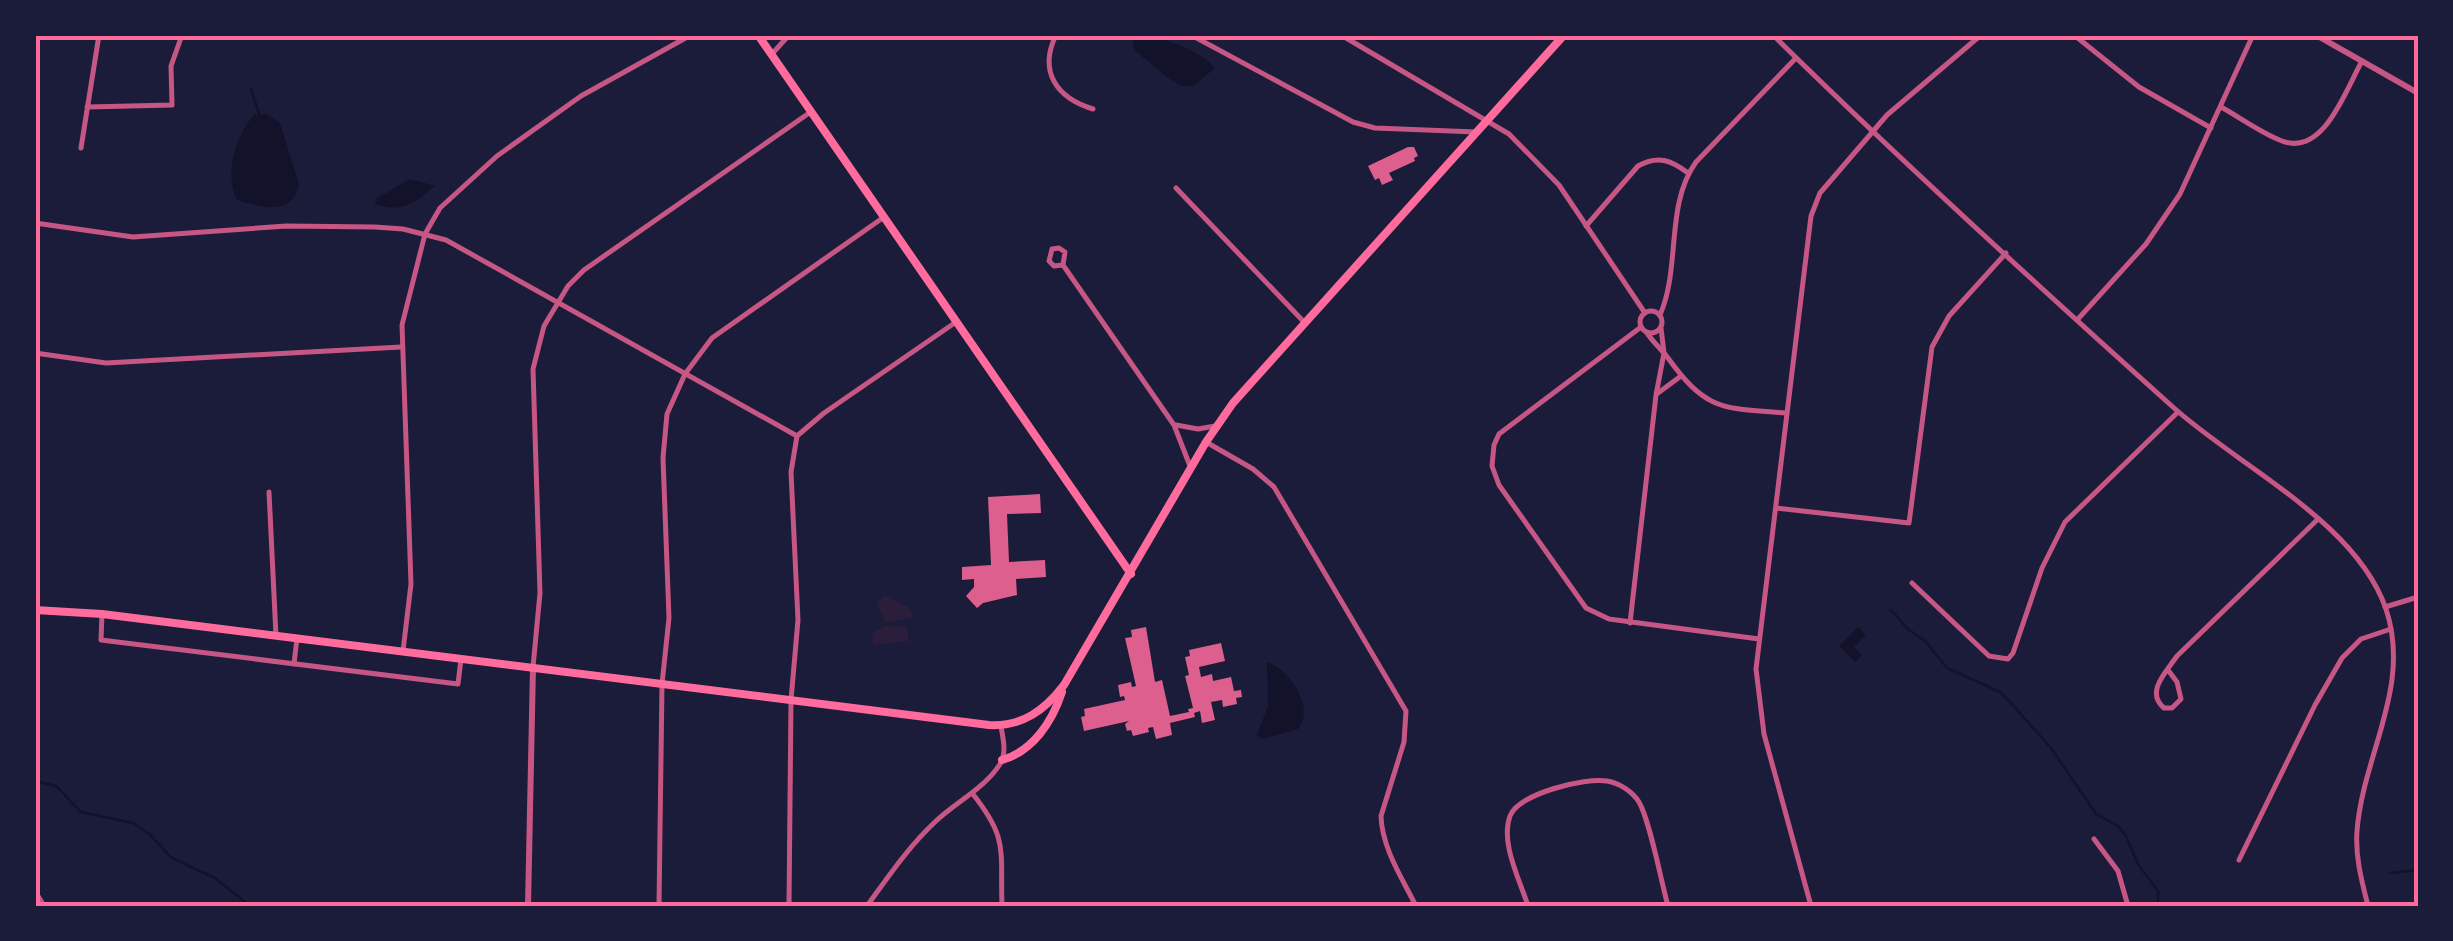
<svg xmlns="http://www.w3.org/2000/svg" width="2453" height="941" font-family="'PT Sans',sans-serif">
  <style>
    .green { fill: #2a1e3b }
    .water { fill: #12122b }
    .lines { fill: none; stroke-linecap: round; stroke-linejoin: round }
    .stream { stroke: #12122b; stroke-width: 2.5 }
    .building { fill: #dd5f8e }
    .minor { stroke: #c65784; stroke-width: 5 }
    .tertiary { stroke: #c65784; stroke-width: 6 }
    .secondary { stroke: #ff6b9d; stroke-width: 8 }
    .neatline { fill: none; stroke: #ff6b9d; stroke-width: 4 }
  </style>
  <rect width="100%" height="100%" fill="#1b1b3a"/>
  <g class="green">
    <polygon points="885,596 908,607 914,617 885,623 877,602"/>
    <polygon points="885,626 907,627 909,641 873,645 872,633"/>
  </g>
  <g class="water">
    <path d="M1132 35C1158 35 1197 48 1215 68L1193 86H1182L1171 80 1134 50Z"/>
    <path d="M266 114 280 123 299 185C292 217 260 207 237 200 224 174 235 137 254 115Z"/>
    <path d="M410 179 435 186C415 203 403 213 375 204L376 199Z"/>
    <polygon points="1858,627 1866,635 1854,647 1862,655 1855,662 1839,646"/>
    <path d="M1267 662C1289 668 1316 709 1298 729L1262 739 1257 735 1268 706Z"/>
  </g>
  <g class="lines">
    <g class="stream">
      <polyline points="251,89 259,114"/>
      <polyline points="1891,610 1908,629 1926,642 1947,668 2000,692 2009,701 2051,748 2096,814 2118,826 2126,836 2138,864 2158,891 2158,906"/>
      <polyline points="35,781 56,786 81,812 133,823 148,833 172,858 215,878 250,906"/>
      <polyline points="2390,873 2418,870"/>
      <polyline points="2318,906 2319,904"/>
    </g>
  </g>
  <g class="building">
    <polygon points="1408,147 1414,147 1418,156 1414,158 1415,161 1389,173 1393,180 1382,185 1379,178 1375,180 1368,166"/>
    <polygon points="1040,494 1041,513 1007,514 1009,562 1045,560 1046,577 1016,579 1017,595 983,603 977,608 966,596 974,587 974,579 962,580 962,567 991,565 988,497"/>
    <polygon points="1146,627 1155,682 1162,680 1170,716 1189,712 1188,709 1193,708 1185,676 1189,675 1185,657 1190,656 1189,650 1221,643 1225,661 1199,667 1201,677 1212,674 1213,681 1231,677 1234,691 1241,690 1242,697 1236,698 1237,704 1223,707 1222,700 1211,702 1215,720 1202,723 1200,711 1194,713 1195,717 1170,723 1172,735 1156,739 1153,727 1148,728 1149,732 1133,736 1131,730 1127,731 1125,724 1129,721 1084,731 1081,717 1085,716 1084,709 1125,700 1124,696 1120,697 1118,685 1131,682 1132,687 1136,686 1125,638 1132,637 1131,630"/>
  </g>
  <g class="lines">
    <g class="minor">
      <path d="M1056 35C1038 72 1057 98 1093 109"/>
      <polyline points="1191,35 1353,122 1375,128 1476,132"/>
      <polyline points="1341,35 1509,134 1559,185 1645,313"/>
      <path d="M1773 35C1903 163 2038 286 2174 408 2240 467 2356 522 2386 609 2412 687 2363 754 2357 831 2355 857 2362 882 2368 906"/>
      <polyline points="2074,35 2139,87 2211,128"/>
      <polyline points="772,54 789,35"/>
      <polyline points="87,107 172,105 171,66 182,35"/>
      <path d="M2221 107C2241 118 2261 133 2282 141 2324 157 2346 89 2362 61"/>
      <polyline points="81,148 99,35"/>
      <polyline points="1176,188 1304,322"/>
      <polyline points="35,223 133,237 286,226 375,227 403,229 446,240 797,436"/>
      <path d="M1586 226 1638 166C1658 155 1671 160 1688 173"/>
      <polyline points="1063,265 1065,252 1059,248 1052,249 1049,261 1054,266 1063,265 1174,425 1190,466"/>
      <circle cx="1651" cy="322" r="11"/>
      <path d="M1660 315C1681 267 1665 205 1696 162L1796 58"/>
      <polyline points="2078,319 2146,244 2180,194 2253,35"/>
      <polyline points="1641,327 1499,434 1494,445 1492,466 1499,485 1586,608 1609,619 1759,639"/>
      <path d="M1647 333C1653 342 1661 349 1668 358 1707 412 1723 408 1786 413"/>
      <polyline points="35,353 106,363 401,347"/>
      <polyline points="1658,393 1681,376"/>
      <polyline points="1176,425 1198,429 1215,426"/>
      <path d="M1206 442 1253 469 1274 487 1406 711 1404 742 1381 816C1382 848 1402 878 1416 906"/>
      <polyline points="269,492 276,636"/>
      <polyline points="1776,508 1909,523 1932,347 1949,316 2006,253"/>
      <polyline points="1912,583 1989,656 2008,659 2013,653 2042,568 2065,522 2178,412"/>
      <polyline points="2385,607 2418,597"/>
      <polyline points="102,614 101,640 458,684 461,659"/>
      <polyline points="1630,623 1656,395 1664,353 1661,328"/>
      <polyline points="403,651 411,584 402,325 425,234 440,208 497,156 581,96 691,35"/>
      <polyline points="294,664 297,638"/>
      <polyline points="533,667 540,593 533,369 544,326 568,286 584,270 812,111"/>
      <path d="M2168 670 2177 682 2181 699 2172 708H2164C2145 692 2166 672 2177 656L2317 520"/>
      <path d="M972 793C1009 839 1000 850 1002 906"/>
      <polyline points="2094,839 2118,871 2128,906"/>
      <polyline points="2239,860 2315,705 2342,658 2361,639 2391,629"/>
      <polyline points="35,891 44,906"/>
      <polyline points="659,906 662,684 669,618 663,458 667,414 685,374 712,338 884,217"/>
      <polyline points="789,906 791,700 798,620 791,472 797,436 824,413 956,322"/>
      <path d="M867 906C888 877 909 846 936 821 956 802 985 788 1000 764 1007 752 1003 739 1001 726"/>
      <path d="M1528 906C1520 880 1500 843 1510 816 1518 794 1585 777 1607 781 1619 783 1632 791 1639 802 1650 821 1661 881 1668 906"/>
      <polyline points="1811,906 1764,734 1756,669 1811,216 1820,193 1887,115 1981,35"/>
    </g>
    <g class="tertiary">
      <polyline points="2316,35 2418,93"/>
      <polyline points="528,906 533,667"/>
    </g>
    <g class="secondary">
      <polyline points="758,35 1131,574"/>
      <path d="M35 610 102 614 989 725C1022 727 1045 710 1064 685L1206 442 1233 403 1564 35"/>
      <path d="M1002 760C1033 751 1052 722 1062 692"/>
    </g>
  </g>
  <rect width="2453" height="941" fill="none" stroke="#1b1b3a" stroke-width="75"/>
  <rect x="38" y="38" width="2378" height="866" class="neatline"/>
</svg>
